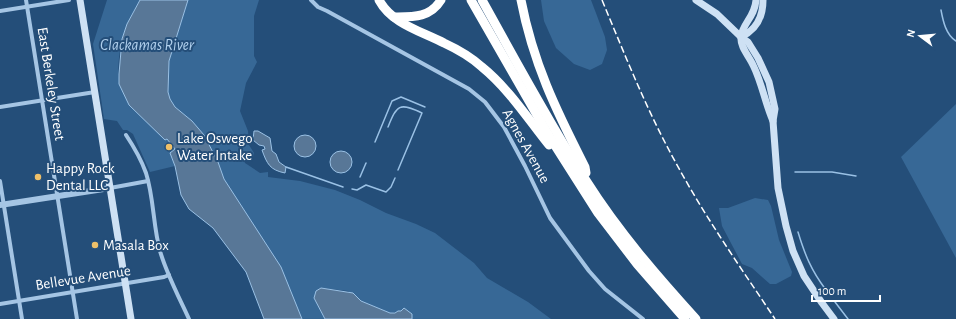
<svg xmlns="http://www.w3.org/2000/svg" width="956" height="319" font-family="'Alegreya Sans',sans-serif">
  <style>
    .green { fill: #376896 }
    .water { fill: #587797; stroke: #9ac1e5 }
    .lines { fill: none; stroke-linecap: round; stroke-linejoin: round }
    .stream { stroke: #9ac1e5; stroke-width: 1.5 }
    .minor { stroke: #a5c5e4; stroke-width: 4 }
    .tertiary { stroke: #a5c5e4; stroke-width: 6 }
    .secondary { stroke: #cee1f4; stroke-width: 7 }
    .motorway { stroke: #fff; stroke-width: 9 }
    .rail { stroke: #fff; stroke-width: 1.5; stroke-dasharray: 7 3; stroke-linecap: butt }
    .poi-dot { fill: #eec069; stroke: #244e79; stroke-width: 1.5 }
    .labels { text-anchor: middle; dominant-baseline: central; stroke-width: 4; stroke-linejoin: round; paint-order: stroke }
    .street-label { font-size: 15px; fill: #fff; stroke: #244e79 }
    .poi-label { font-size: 15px; fill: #fff; stroke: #244e79; text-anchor: start }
    .water-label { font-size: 16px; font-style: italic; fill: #b0cfec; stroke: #244e79 }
  </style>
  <rect width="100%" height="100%" fill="#244e79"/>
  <g class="green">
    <path d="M107 0H140C136 8 130 17 127 25 120 42 114 75 123 91L167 138 175 149 170 153 175 166 150 172 133 134 127 130H123L117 121 104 119 93 44Z"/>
    <polygon points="188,0 259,0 254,16 254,56 257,62 246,83 240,111 248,131 249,145 254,153 253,157 249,159 244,158 245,163 260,173 268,172 268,177 300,181 335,190 360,200 386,213 416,224 435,233 474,263 487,278 528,302 551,319 412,319 412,314 401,311 390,313 361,301 348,291 321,288 314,298 325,319 302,319 241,206 224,179 218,162 204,135 192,121 175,107 170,99 168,92 169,61"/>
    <polygon points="541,0 591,0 605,37 607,50 602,64 590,70 574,64 556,48 544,21"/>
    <polygon points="956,104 956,258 901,157"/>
    <polygon points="755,198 768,200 771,206 779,240 792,272 791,276 776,284 770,284 752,268 742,264 722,226 719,208 728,208"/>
  </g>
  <g class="water">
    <polygon points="140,0 188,0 169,61 168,92 170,99 175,107 192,121 204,135 218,162 224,179 281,267 302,319 264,319 246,272 213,228 189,209 181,195 175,166 170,153 175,149 167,139 165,140 129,105 119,84 119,74 122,39 127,24"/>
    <path d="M254 131H258L270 138 272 151 276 154 279 162 286 167 285 173C270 170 267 164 262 150L265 149 264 146 259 145 253 140Z"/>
    <circle cx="305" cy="146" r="11"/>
    <circle cx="341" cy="162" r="11"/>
    <polygon points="321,288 353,293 361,301 390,313 395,313 398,311 401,311 404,308 412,314 412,319 325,319 314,298 316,291"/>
  </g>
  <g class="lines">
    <g class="stream">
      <path d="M941 10C943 21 946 35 956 41"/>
      <path d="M388 127C397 105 399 102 422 113L398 170"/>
      <polyline points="375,142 392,101 401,97 425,107"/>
      <polyline points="286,167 343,187"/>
      <polyline points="795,172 832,172 856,176"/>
      <polyline points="360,177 366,163"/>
      <polyline points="352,189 357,190 366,185 386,192 391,187 395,178"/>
      <path d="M798 232C805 255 811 270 826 290"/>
      <polyline points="835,302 848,319"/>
    </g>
    <g class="minor">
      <polyline points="26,0 77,319"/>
      <polyline points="311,0 318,7 327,11 469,89 485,102 504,127 525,166 550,218 589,271 605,289 643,319"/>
      <polyline points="0,11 69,0"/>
      <polyline points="0,107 95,92"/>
      <path d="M126 135C134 147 141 159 146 173 154 198 153 226 160 251 167 275 179 297 189 319"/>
      <polyline points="0,181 22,319"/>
      <polyline points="110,188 148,181"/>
      <polyline points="0,304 164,277 169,275"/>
    </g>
    <polyline class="tertiary" points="0,205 110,188"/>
    <g class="secondary">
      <polyline points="80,0 131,319"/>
      <polyline points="696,0 717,14 741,37 748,42 758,58 769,82 775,109 773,121 778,188 786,226 793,251 804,276 822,303 834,319"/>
      <path d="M756 0C755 17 742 24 741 37 740 47 749 56 753 65 762 83 765 103 773 121"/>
      <path d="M741 37C756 30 763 17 763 0"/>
    </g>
    <g class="motorway">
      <path d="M379 0C392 24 421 31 444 43 457 49 471 57 482 67 509 89 528 119 549 145"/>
      <polyline points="471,0 549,136 598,213 637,264 685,319"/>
      <path d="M482 0C516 61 549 123 587 182 618 231 657 276 696 319"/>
      <path d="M521 0C533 63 556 110 585 167L586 173"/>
      <path d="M394 17C413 17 430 18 441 0"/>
    </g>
    <path class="rail" d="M602 0C625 55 647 111 676 163 705 217 741 268 775 319"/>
  </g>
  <g class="poi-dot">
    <circle cx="169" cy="147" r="4"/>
    <circle cx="38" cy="177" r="4"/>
    <circle cx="95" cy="245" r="4"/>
  </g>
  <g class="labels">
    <g class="street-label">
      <text transform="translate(51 84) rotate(81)">East Berkeley Street</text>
      <text transform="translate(526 146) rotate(61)">Agnes Avenue</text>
      <text transform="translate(83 278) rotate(-9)">Bellevue Avenue</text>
    </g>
    <g class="poi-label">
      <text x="177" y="138">Lake Oswego<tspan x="177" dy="17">Water Intake</tspan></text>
      <text x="46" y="168">Happy Rock<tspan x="46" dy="17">Dental LLC</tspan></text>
      <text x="103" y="245">Masala Box</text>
    </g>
    <g class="water-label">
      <text x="147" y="45">Clackamas River</text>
    </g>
  </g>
  <g transform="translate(920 36) rotate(286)" stroke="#244e79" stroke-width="3" paint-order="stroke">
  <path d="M0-3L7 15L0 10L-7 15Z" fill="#ffffff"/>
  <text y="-6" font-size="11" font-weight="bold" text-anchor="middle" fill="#ffffff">N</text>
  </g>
  <path d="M812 295v6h68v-6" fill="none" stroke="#ffffff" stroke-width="2"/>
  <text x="818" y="295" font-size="12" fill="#ffffff" stroke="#244e79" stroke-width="3" paint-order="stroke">100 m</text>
</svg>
